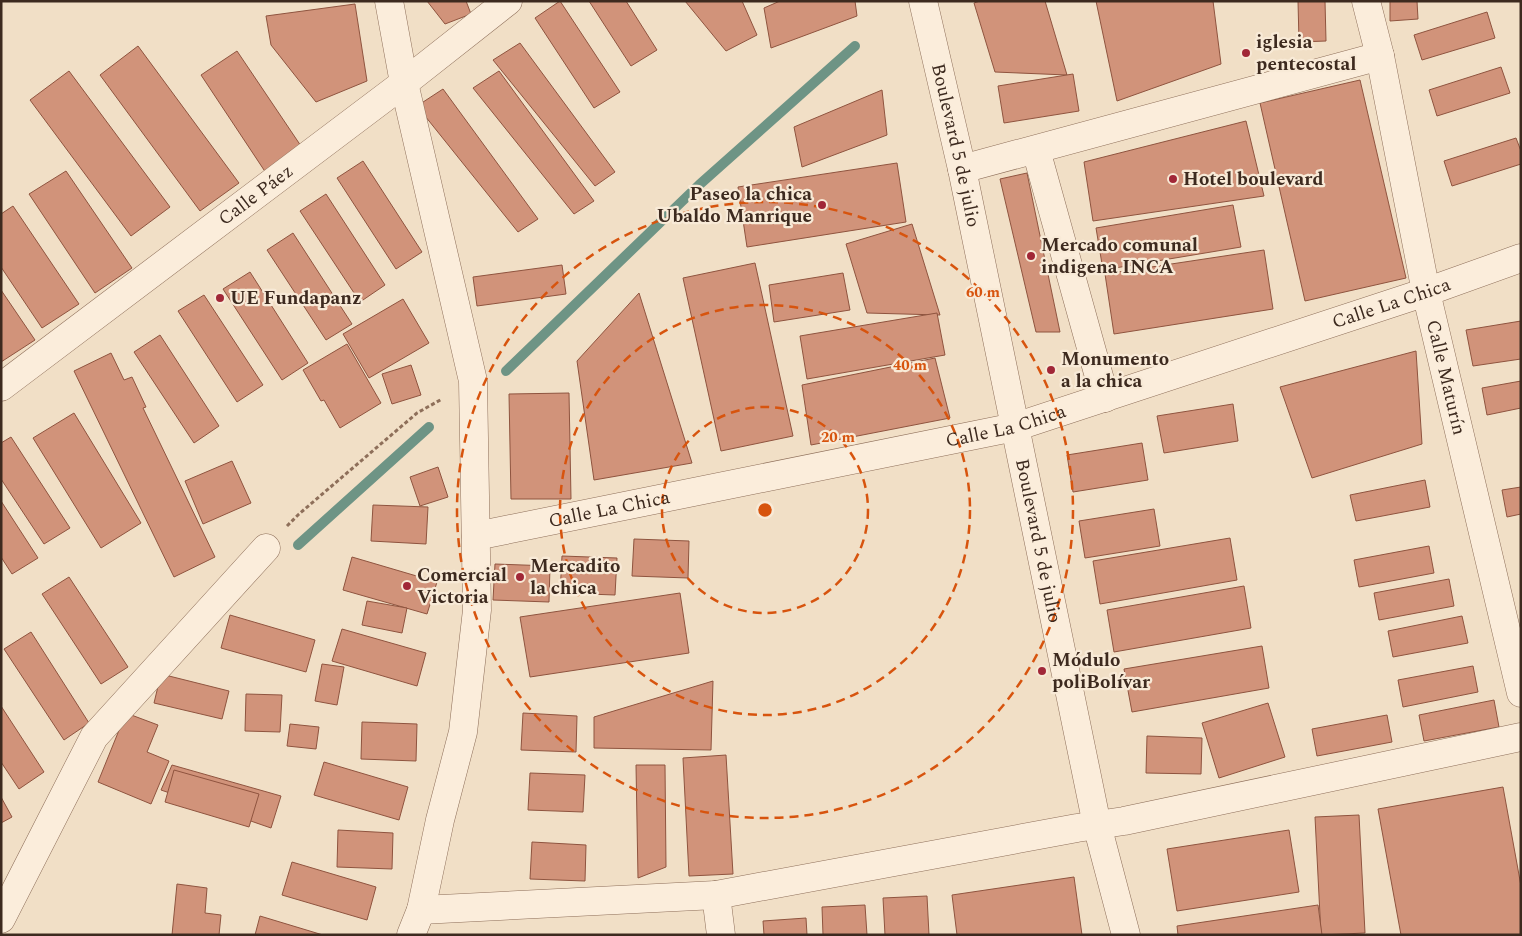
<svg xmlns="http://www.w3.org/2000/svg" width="1522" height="936" font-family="Spectral,serif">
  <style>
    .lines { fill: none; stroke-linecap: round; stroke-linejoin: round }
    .stream { stroke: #6e9485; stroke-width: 10 }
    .building { fill: #d1937a; stroke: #8f543f }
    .street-casing { stroke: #8e6f5a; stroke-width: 29 }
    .path { stroke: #8e6f5a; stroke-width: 3; stroke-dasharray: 4 2.5; stroke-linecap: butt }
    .street { stroke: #fbeddb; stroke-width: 28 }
    .ring { fill: none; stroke: #d7540e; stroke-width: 2.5; stroke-dasharray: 9 6 }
    .poi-dot { fill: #a12737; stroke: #f8ead7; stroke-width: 2 }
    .labels { text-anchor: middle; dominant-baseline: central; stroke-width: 4.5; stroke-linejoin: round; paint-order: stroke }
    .poi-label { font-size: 19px; font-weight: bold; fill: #3d2a1f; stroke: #f8ead7; text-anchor: start }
    .street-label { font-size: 19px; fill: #3d2a1f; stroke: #f8ead7 }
    .centre { fill: #d7540e; stroke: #f8ead7; stroke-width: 2.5 }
    .ring-label { font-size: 15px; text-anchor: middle; font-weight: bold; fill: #d7540e; stroke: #f8ead7; stroke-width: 4.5; stroke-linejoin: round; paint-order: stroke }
  </style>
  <rect width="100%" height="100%" fill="#f1dfc6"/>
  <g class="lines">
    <g class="stream">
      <polyline points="506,371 699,185 855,46"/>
      <polyline points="298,545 429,427"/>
    </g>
  </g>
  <g class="building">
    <polygon points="427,1 466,1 471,14 445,24"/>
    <polygon points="560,1 620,92 594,108 535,18"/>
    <polygon points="589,1 626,1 657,50 631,66"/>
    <polygon points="685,1 742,1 757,35 726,51"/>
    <polygon points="780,1 855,1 857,16 771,48 764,8"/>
    <polygon points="980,1 1045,1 1067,75 995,72 974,3"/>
    <polygon points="1096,1 1213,1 1221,64 1117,101"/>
    <polygon points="1298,1 1325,1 1326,41 1299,42"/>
    <polygon points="1390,1 1417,1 1418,19 1390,21"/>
    <polygon points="355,4 367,81 316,102 271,45 266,16"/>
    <polygon points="1487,12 1495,38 1422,60 1414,35"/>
    <polygon points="520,43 615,172 595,186 493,60"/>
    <polygon points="138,46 239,183 200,211 100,75"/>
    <polygon points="237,51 303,149 266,173 201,75"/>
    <polygon points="1501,67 1510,93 1437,116 1429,90"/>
    <polygon points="69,71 170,207 131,236 30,100"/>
    <polygon points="499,71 594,201 574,214 473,88"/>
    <polygon points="1073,74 1079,111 1004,123 998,86"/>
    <polygon points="1360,80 1406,278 1305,301 1260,103"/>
    <polygon points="443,89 538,219 518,232 417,106"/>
    <polygon points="882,90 887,135 802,167 794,127"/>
    <polygon points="1246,121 1264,196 1093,221 1084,162"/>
    <polygon points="1516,138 1521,151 1521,164 1452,186 1444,161"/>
    <polygon points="363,161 422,252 396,269 337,178"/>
    <polygon points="897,163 906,222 747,247 738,187"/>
    <polygon points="66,171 132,268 95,293 29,194"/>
    <polygon points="1027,173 1060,332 1036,332 1000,179"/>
    <polygon points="326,194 385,285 360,302 300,211"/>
    <polygon points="1233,205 1241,247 1103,270 1096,228"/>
    <polygon points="13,206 79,304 42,328 1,267 1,214"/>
    <polygon points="912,224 940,315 867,313 846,244"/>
    <polygon points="293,233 352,324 326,340 267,250"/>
    <polygon points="1264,250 1273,309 1114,334 1105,274"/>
    <polygon points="755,263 793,436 721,451 683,278"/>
    <polygon points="562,265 566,294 477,306 473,277"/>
    <polygon points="250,272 308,363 282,380 223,289"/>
    <polygon points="843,273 850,310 774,322 769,285"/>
    <polygon points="1,290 35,340 1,362"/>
    <polygon points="639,293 692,463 594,480 577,361"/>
    <polygon points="204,295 263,385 237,402 178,311"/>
    <polygon points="403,299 429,343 369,378 343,334"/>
    <polygon points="937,313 945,355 807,379 800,336"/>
    <polygon points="1521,321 1521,359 1473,366 1466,330"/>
    <polygon points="160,335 219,426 194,443 134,352"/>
    <polygon points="347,344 381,403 340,428 324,400 321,401 303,370"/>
    <polygon points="1416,351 1422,444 1312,478 1280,387"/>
    <polygon points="111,353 124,380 132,377 146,407 143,408 215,557 174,577 74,371"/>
    <polygon points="935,358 950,418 811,445 802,385"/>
    <polygon points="411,365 421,395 392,404 382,374"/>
    <polygon points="1521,381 1521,408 1487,415 1482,388"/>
    <polygon points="569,393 571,499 511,499 509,394"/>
    <polygon points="1233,404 1238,441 1164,453 1157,416"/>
    <polygon points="74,413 141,523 101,548 33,438"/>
    <polygon points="11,437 70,528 44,544 1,479 1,443"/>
    <polygon points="1142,443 1148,480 1073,492 1067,455"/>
    <polygon points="232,461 251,503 203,524 185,481"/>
    <polygon points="438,467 448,497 420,506 410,477"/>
    <polygon points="1425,480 1430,507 1356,521 1350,495"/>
    <polygon points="1521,487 1521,514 1507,517 1502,490"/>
    <polygon points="1,501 38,558 12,574 1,557"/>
    <polygon points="373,505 428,507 426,544 371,541"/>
    <polygon points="1154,509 1160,546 1085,558 1079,521"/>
    <polygon points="1230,538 1237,580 1100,604 1093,561"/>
    <polygon points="634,539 689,541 688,578 632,576"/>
    <polygon points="1429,546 1434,573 1359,587 1354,560"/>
    <polygon points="562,556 617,558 615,595 560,593"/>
    <polygon points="352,557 437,582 427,614 343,590"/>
    <polygon points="495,564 550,566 549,602 493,600"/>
    <polygon points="69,577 128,667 101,684 42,594"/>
    <polygon points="1449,579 1454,606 1379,620 1374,593"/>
    <polygon points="1244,586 1251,628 1114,652 1107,610"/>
    <polygon points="680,593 689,653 530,677 520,617"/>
    <polygon points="367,601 407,608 402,633 362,625"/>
    <polygon points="230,615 315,640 306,672 221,648"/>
    <polygon points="1462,616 1468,643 1393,657 1388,631"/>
    <polygon points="342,629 426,653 417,686 332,661"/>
    <polygon points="31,632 89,723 64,740 4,649"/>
    <polygon points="1262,646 1269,688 1132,712 1124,669"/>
    <polygon points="322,664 344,667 337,705 315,701"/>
    <polygon points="1473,666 1478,692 1403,707 1398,680"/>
    <polygon points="161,674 229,691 222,719 154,703"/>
    <polygon points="713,681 711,750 594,748 594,717"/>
    <polygon points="246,694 282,695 280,732 245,731"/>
    <polygon points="1494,700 1499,727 1424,741 1419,715"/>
    <polygon points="1268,703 1285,757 1219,778 1202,723"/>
    <polygon points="1,706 44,772 19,789 1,762"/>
    <polygon points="126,713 158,725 147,752 169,761 151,804 98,782"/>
    <polygon points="523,713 577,716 576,752 521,750"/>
    <polygon points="1387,715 1392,742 1317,756 1312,729"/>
    <polygon points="362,722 417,724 416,761 361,759"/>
    <polygon points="290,724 319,727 316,749 287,746"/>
    <polygon points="1147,736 1202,738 1201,774 1146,773"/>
    <polygon points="726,755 733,874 689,876 683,758"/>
    <polygon points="324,762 408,787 399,820 314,795"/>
    <polygon points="172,765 281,796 271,828 161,790"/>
    <polygon points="636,765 665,765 666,867 638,878"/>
    <polygon points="174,770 259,794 249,827 165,802"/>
    <polygon points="530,773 585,775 583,812 528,810"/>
    <polygon points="1503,787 1521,886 1521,935 1401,935 1378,809"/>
    <polygon points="1,797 12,817 1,823"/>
    <polygon points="1359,815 1365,933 1321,935 1315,817"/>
    <polygon points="338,830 393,833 392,869 337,867"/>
    <polygon points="1289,830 1299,892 1177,911 1167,849"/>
    <polygon points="532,842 586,845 585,881 530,879"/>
    <polygon points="292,862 376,887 367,920 282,895"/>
    <polygon points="1074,877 1082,935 957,935 952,895"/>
    <polygon points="177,884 207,888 205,913 221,915 219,935 172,935"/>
    <polygon points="927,896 929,935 885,935 883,898"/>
    <polygon points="865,905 867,935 823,935 822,907"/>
    <polygon points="1318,905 1322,935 1178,935 1177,926"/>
    <polygon points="260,916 323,935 255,935"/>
    <polygon points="806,918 807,935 764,935 763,921"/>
  </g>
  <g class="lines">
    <defs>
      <g id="street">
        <polyline points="389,1 404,83 473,381 477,610 463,732 440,820 421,910 411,935"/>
        <path id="s1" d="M923 1 962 169 1097 825 1126 935"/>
        <path id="s2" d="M1366 1 1380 56 1426 292 1521 693"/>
        <polyline points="1036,150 1105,398"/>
        <polyline points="962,169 1380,56"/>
        <path id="s3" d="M1 387 404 83 508 1"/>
        <path id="s4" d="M476 536 1015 427 1426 292 1521 258"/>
        <polyline points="716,895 721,935"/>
        <polyline points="421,910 716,895 1077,828 1124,821 1521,737"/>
        <polyline points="1,919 94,737 266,548"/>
      </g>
    </defs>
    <use href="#street" class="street-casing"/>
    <polyline class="path" points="287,526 299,514 417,413 442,399"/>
    <use href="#street" class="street"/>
  </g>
  <g class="ring">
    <circle cx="765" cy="510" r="103"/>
    <circle cx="765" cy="510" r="205"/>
    <circle cx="765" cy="510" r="308"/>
  </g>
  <g class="poi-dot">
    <circle cx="1246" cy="53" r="5"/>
    <circle cx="1173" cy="179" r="5"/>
    <circle cx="822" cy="205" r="5"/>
    <circle cx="1031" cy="256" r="5"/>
    <circle cx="220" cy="298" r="5"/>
    <circle cx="1051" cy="370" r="5"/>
    <circle cx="520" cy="577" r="5"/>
    <circle cx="407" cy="586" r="5"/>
    <circle cx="1042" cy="671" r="5"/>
  </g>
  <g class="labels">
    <g class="poi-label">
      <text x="1256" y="42">iglesia<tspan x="1256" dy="22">pentecostal</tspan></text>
      <text x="1183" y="179">Hotel boulevard</text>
      <text x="812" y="194" text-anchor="end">Paseo la chica<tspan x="812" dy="22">Ubaldo Manrique</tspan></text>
      <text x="1041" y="245">Mercado comunal<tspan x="1041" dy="22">indigena INCA</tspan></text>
      <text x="230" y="298">UE Fundapanz</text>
      <text x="1061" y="359">Monumento<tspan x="1061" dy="22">a la chica</tspan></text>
      <text x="530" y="566">Mercadito<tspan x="530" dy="22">la chica</tspan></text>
      <text x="417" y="575">Comercial<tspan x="417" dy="22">Victoria</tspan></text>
      <text x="1052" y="660">Módulo<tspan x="1052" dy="22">poliBolívar</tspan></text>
    </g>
    <g class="street-label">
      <text stroke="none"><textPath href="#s1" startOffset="148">Boulevard 5 de julio</textPath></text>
      <text stroke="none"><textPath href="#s3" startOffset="319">Calle Páez</textPath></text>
      <text stroke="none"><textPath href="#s4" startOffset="946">Calle La Chica</textPath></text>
      <text stroke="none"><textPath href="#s2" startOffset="385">Calle Maturín</textPath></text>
      <text stroke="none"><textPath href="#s4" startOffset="541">Calle La Chica</textPath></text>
      <text stroke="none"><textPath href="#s4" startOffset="136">Calle La Chica</textPath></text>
      <text stroke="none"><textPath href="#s1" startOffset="552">Boulevard 5 de julio</textPath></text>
    </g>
  </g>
  <circle cx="765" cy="510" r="8" class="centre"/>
  <g class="ring-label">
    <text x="983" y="297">60 m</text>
    <text x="910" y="370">40 m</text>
    <text x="838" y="442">20 m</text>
  </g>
  <rect width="1522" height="936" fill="none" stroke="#3d2a1f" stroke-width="5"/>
</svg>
